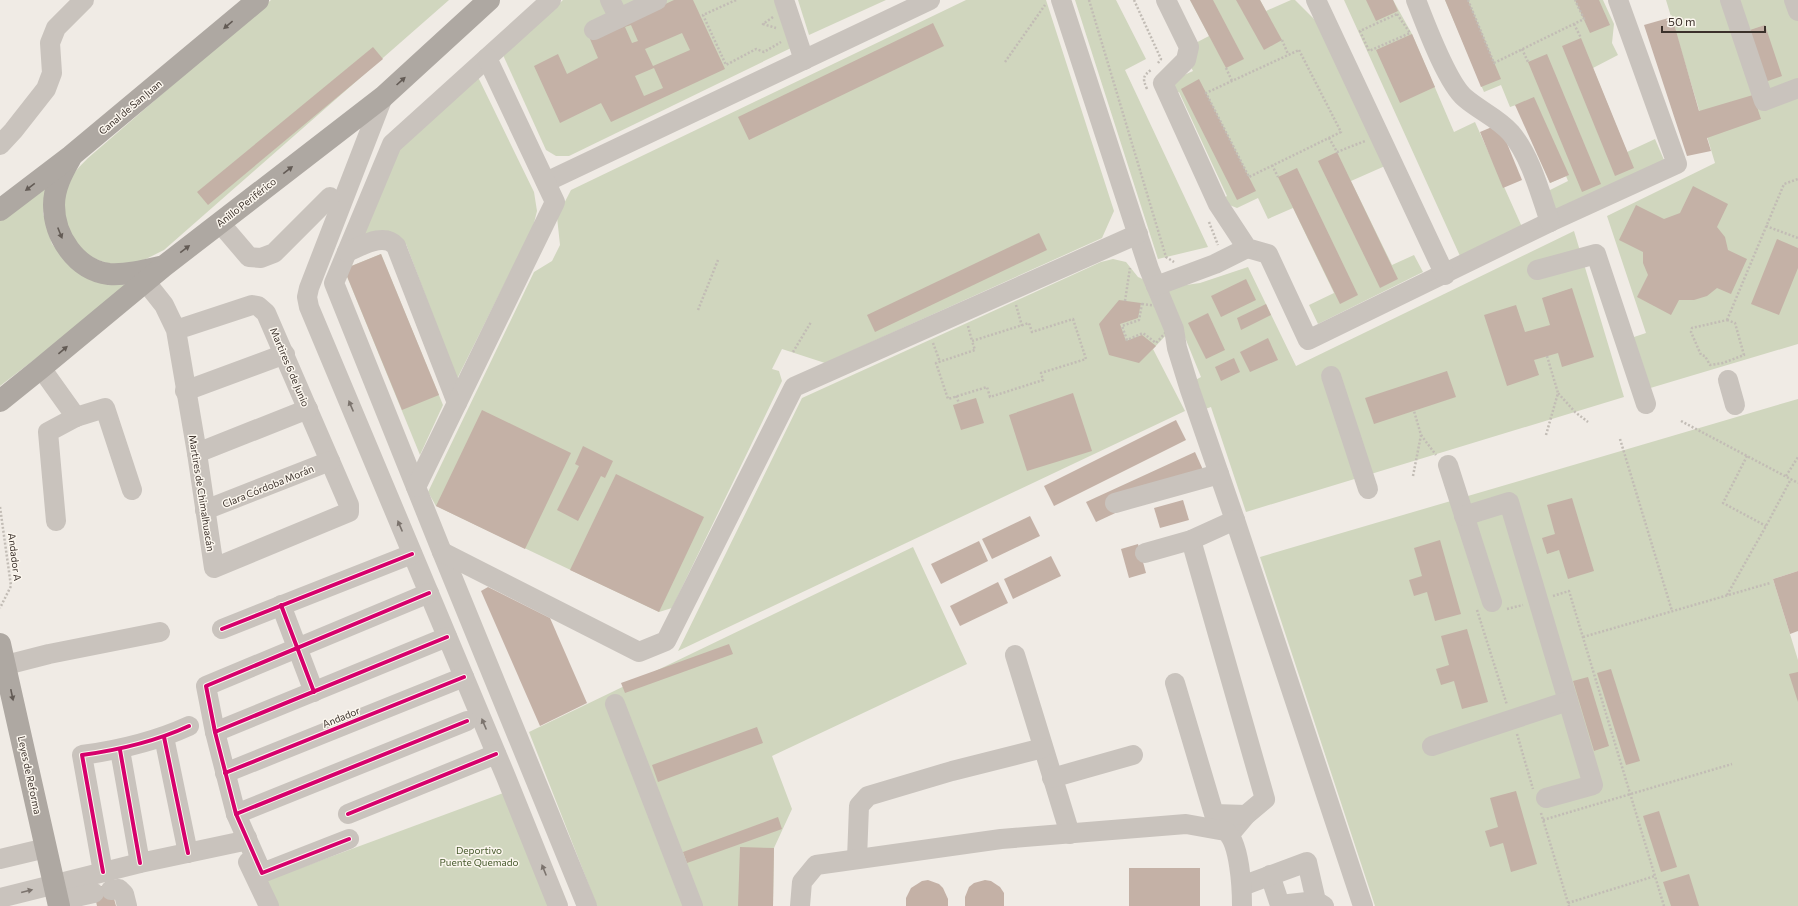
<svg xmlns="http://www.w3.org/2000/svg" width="1798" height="906" font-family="Commissioner,sans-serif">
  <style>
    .green { fill: #d0d6be }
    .building { fill: #c4b1a6; fill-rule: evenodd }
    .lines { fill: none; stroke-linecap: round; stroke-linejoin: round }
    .path { stroke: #c2bcb5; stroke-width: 2.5; stroke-dasharray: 2 2; stroke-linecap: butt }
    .minor { stroke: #c9c3bd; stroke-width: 20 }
    .major { stroke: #aea8a2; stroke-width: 22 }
    .cycleway-casing { stroke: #fbf6ee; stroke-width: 6 }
    .cycleway { stroke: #d6006c; stroke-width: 4 }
    .oneway { fill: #635b55 }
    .oneway2 { fill: #7b736d }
    .labels { text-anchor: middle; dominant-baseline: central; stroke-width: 3; stroke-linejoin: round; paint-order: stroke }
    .street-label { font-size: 10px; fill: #3b312b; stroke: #fbf6ee }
    .park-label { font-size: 10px; fill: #475a2d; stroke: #fbf6ee }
  </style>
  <rect width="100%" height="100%" fill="#f0ebe5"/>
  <g class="green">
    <path d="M271 0H449L164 250C150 257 138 264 121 265 109 266 82 255 75 245 68 236 60 209 62 198 66 180 76 170 88 158Z"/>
    <polygon points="563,0 775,0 791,48 569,156 556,156 546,150 503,55"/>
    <polygon points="798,0 886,0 809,35"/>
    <polygon points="966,0 1046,0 1114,211 1102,238 825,363 782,349 772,369 779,371 782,381 672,608 659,612 436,506 428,492 534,272 552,261 560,245 557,217 571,190"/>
    <polygon points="1075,0 1116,0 1146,59 1125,70 1208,247 1158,259"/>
    <polygon points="1190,0 1260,0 1266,11 1291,0 1295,0 1320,25 1385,166 1351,181 1392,265 1414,255 1423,272 1318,324 1309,305 1334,293 1293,208 1268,219 1258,198 1237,208 1219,201 1227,196 1179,92 1169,97 1173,80 1193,71 1182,50 1209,36"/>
    <polygon points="1344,0 1393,0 1412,34 1454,132 1475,122 1522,227 1460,256"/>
    <polygon points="1445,0 1603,0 1614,24 1612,43 1618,55 1593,68 1627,152 1655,139 1664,160 1555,211 1546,192 1568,181 1566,176 1550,183 1516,105 1510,107 1501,85 1484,92"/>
    <polygon points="1666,0 1798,0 1798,344 1647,389 1631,338 1646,333 1607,216 1715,163"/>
    <polygon points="477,75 534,192 537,211 533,227 457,379 406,244 358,244 397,148"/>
    <polygon points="48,182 43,213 52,244 74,270 100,280 130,286 0,386 0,220"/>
    <polygon points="1574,231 1624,397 1246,512 1211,407 1202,410 1190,383 1201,377 1165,288 1200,283 1248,267 1296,366"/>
    <polygon points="381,254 443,405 420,455 344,269"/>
    <polygon points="1113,259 1126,262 1138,277 1147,281 1169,332 1153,349 1185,411 678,651 802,398 1101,262"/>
    <polygon points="1798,399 1798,571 1773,579 1798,660 1798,906 1375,906 1260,557"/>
    <polygon points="913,547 967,664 772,756 792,809 774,848 773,906 597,906 529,732"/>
    <polygon points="506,792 553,906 277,906 265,881"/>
  </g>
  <g class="building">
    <path d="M674 0H693L725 69 611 122 601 103 560 123 534 66 558 54 567 74 598 58 590 39ZM631 25 638 41 632 43 625 27ZM682 33 690 50 653 66 645 49ZM654 68 663 88 644 96 635 76Z"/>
    <polygon points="1190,0 1213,0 1244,59 1226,68"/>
    <polygon points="1236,0 1260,0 1282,40 1264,50"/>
    <polygon points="1366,0 1393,0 1398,11 1376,21"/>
    <polygon points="1445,0 1468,0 1501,79 1481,87"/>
    <polygon points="1575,0 1599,0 1610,25 1590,33"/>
    <polygon points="1672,17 1699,111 1753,95 1761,119 1707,138 1711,151 1687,156 1644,25"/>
    <polygon points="933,23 944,46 749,140 738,117"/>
    <polygon points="1765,25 1782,76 1762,83 1744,32"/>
    <polygon points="1412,34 1435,87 1400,103 1376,50"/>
    <polygon points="1581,38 1634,168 1615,176 1562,46"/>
    <polygon points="373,47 383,59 208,205 197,192"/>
    <polygon points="1547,54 1601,184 1582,192 1528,62"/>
    <polygon points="1199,79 1256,191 1237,200 1181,89"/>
    <polygon points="1534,97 1569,175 1550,183 1515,105"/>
    <polygon points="1499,124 1522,180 1503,188 1480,132"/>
    <polygon points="1337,152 1398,279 1380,288 1318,161"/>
    <polygon points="1297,168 1358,295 1340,304 1278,177"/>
    <polygon points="1693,186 1728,204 1717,227 1725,237 1728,250 1747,259 1731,294 1717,288 1707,296 1694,300 1679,300 1671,315 1637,297 1648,275 1643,263 1643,252 1619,240 1636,205 1664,219 1680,213"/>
    <polygon points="1039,233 1047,250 875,332 867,315"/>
    <polygon points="1777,239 1798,248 1798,268 1779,315 1751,304"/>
    <polygon points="381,254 439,395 402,410 344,269"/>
    <polygon points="1246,279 1256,300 1221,317 1211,296"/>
    <polygon points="1572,288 1594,357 1562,367 1558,353 1534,360 1539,375 1507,386 1484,315 1516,305 1525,332 1550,325 1542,298"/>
    <polygon points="1119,300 1141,303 1138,318 1120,324 1126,341 1142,335 1156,346 1139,363 1109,355 1099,324"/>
    <polygon points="1266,304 1271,315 1241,330 1237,318"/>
    <polygon points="1208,313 1225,350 1206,359 1188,323"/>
    <polygon points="1268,338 1278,360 1250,372 1240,352"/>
    <polygon points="1234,358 1240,372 1221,381 1215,367"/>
    <polygon points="1447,371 1456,397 1374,424 1365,398"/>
    <polygon points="1073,393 1092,451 1027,471 1009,415"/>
    <polygon points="976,398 984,423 961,430 953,405"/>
    <polygon points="482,410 571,453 525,549 436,506"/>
    <polygon points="1176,420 1186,440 1054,506 1044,486"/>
    <polygon points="583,446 613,461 605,478 601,476 578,521 557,510 579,466 575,464"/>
    <polygon points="1195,452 1204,472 1096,522 1086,502"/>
    <polygon points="616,474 704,517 659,612 570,570"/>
    <polygon points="1572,498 1594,571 1568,579 1559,550 1547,554 1542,538 1555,534 1547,505"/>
    <polygon points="1183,500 1189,520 1160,528 1154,508"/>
    <polygon points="1030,516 1040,536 992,559 982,539"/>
    <polygon points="1440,540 1461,614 1435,621 1427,592 1414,596 1409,580 1422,576 1414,548"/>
    <polygon points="979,541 988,561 941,584 931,564"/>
    <polygon points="1138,544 1146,573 1129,578 1121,549"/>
    <polygon points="1051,556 1061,576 1013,599 1004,579"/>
    <polygon points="1798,571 1798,631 1790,634 1773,579"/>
    <polygon points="998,582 1008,603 960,626 950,606"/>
    <polygon points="488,587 550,618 587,703 540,726 481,591"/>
    <polygon points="1467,629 1488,702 1462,709 1454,681 1441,685 1436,669 1449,665 1441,636"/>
    <polygon points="729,644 733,654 625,693 621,683"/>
    <polygon points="1611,669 1640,761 1626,765 1597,673"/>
    <polygon points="1798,672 1798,702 1789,674"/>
    <polygon points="1588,677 1609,746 1594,751 1573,681"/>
    <polygon points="757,727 763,743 658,782 652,765"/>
    <polygon points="1516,791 1537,864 1511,872 1503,843 1490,847 1485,831 1498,827 1490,798"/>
    <polygon points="1659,811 1677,867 1661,872 1643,816"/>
    <polygon points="778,817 782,829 687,863 683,852"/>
    <polygon points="740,847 774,848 773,906 738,906"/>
    <rect x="1129" y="868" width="71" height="38"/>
    <polygon points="1689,874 1699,906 1671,906 1663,882"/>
    <polygon points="928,880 939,884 943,888 948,899 948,906 906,906 906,898 911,888 922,881"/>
    <polygon points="985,880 991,881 1000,887 1004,893 1004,906 965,906 965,897 969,887 974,883"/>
    <polygon points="110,884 116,906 97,906 93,888"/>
  </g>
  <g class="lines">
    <g class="path">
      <polyline points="736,0 703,15 726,65 756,49 764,52 781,42"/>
      <polyline points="1089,0 1166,257 1174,262"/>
      <polyline points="1134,0 1161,59 1158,63"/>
      <polyline points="1468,0 1494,63 1584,19 1575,0"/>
      <polygon points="1397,14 1410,33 1369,51 1360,31"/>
      <polyline points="773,17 763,24 776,28"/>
      <polyline points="1574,24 1581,38"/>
      <polyline points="1282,40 1288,54"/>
      <polyline points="1522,49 1528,62"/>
      <polygon points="1299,50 1341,132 1249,177 1206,93"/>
      <polyline points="1005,62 1045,5"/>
      <polyline points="1226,68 1232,81"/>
      <path d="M1147 89C1142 78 1143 76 1152 69"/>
      <polyline points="1329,138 1337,152 1365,141"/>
      <polyline points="1272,165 1278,177"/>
      <polyline points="1209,222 1218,245"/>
      <polyline points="1766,226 1798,238"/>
      <polyline points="1125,301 1130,268"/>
      <polygon points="1142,304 1157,306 1167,331 1156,343 1143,333 1127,340 1122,326 1139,320"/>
      <polyline points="1016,305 1022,326"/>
      <polyline points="698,310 718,260"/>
      <polygon points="1073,319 1086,359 1041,373 1043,380 990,397 987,387 948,399 936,363 975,350 972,341 1029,323 1032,332"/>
      <polyline points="1727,320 1784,184 1798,179"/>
      <polygon points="1727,320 1735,323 1744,355 1723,363 1710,365 1705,356 1701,355 1691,332 1692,328"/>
      <polyline points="968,326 972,341"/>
      <polyline points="933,343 940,362"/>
      <polyline points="793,352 811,322"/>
      <polyline points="1547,356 1558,393"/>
      <polyline points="956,396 959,403"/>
      <polyline points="1681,421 1798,483"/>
      <polyline points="1421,435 1436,455"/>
      <polyline points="1546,435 1558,393 1575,412 1588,422"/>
      <polyline points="1620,439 1672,611"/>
      <polyline points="1747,456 1723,503 1766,526"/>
      <polyline points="1413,476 1421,435 1414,411"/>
      <polyline points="1786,476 1798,457"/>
      <polyline points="0,507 11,586 0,608"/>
      <polyline points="1727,595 1766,526 1791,479"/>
      <polyline points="1553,596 1569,591 1664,906"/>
      <polyline points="1507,609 1523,605"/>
      <polyline points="1477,610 1507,705"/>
      <polyline points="1583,637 1770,583"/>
      <polyline points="1517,734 1533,789"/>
      <polyline points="1541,813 1569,906"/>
      <polyline points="1543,820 1732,764"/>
      <polyline points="1568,903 1655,876"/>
    </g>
    <g class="minor">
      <polyline points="551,0 392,144 334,283 442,552 587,906"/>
      <polyline points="610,0 619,18"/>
      <polyline points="784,0 804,60"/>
      <polyline points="1061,0 1149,269 1174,329 1177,348 1190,390 1235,520 1363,906"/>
      <polyline points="1166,0 1189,47 1186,60 1163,83 1218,204 1247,248 1268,254 1308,340 1550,222 1677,164 1618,0"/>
      <polyline points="1316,0 1445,275"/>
      <path d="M1416 0C1425 23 1447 83 1465 98 1480 111 1498 118 1511 133 1531 157 1540 193 1550 222"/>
      <polyline points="1730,0 1764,101 1798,88"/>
      <polyline points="1794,0 1798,11"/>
      <polyline points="594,30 657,0"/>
      <polyline points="383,97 309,288 307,297 309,307 506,777 558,906"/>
      <polyline points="0,145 13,131 46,89 52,73 50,43 56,28 84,0"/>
      <polyline points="546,182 930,0"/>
      <polyline points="220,223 249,257 261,258 274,253 330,197"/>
      <path d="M347 252C362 246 384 232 396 246L457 403"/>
      <polyline points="1537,270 1596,254 1646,404"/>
      <polyline points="145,281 164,305 176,330 197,453 214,568 349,512 349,505 266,313 258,306 252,305 176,330"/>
      <polyline points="1156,286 1215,264 1247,248"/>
      <polyline points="41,368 76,417"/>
      <polyline points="1331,376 1368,489"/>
      <polyline points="1728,380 1735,405"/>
      <polyline points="185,391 285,354"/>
      <polyline points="197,453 308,409"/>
      <polyline points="1448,465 1492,602"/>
      <polyline points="416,487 555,202 487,58"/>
      <polyline points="1115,503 1219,474"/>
      <polyline points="205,510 330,461"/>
      <polyline points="1464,516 1509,502 1593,785 1546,798"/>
      <polyline points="56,521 48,432 76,417 105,408 132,490"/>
      <polyline points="1191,540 1265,799 1246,815 1230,834"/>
      <polyline points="442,552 639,652 666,641 794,387 1138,234"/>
      <polyline points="1145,553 1191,540 1235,520"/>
      <polyline points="281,605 314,692"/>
      <polyline points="222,629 412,554"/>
      <polyline points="1015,655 1070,834"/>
      <polyline points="6,665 49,654 160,632"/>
      <polyline points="1175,683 1214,814 1246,815"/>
      <polyline points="615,704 693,906"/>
      <polyline points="215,732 447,637"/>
      <polyline points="164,737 188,853"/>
      <polyline points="1432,746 1568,701"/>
      <polyline points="120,750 140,863"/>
      <polyline points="225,773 464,677"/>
      <polyline points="1052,778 1133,755"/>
      <polyline points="236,814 467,721"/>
      <polyline points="348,814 496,754"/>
      <polyline points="349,839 262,873 236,814 215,732 206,686 429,593"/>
      <polyline points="0,859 46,848"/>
      <polyline points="857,859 859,806 868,796 952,771 1043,748"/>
      <polyline points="248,862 269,906"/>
      <path d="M103 872 82 755C119 750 154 742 189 726"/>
      <polyline points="1270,875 1280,905 1316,901"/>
      <polyline points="1242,886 1307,862 1316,901 1324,906"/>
      <polyline points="111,890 119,889 124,894 127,906"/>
      <polyline points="0,898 140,863 239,842 247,838"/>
      <polyline points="58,901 94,893"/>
      <path d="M800 906 802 882 816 865 1001 839 1186 824 1225 831C1240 841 1242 889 1242 906"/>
    </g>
    <g class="major">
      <path d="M70 159C62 173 54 188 54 205 54 236 76 270 109 274 126 275 143 271 160 267"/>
      <polyline points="0,210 71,156 258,0"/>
      <polyline points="0,401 41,368 164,266 383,97 489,0"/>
      <polyline points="0,644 59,906"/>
    </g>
    <defs>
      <g id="cycleway">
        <polyline points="281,605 314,692"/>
        <polyline points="222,629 412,554"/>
        <polyline points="215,732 447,637"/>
        <polyline points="164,737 188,853"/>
        <polyline points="120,750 140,863"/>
        <polyline points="225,773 464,677"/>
        <polyline points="236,814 467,721"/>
        <polyline points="348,814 496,754"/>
        <polyline points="349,839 262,873 236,814 215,732 206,686 429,593"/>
        <path d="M103 872 82 755C119 750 154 742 189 726"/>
      </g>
    </defs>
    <use href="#cycleway" class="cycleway-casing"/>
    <use href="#cycleway" class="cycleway"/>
  </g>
  <defs><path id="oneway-solid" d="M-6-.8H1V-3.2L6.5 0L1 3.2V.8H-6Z"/></defs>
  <g class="oneway">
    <use href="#oneway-solid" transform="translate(228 25) rotate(140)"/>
    <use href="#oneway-solid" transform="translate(401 81) rotate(-42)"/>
    <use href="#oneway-solid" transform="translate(288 170) rotate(-38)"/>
    <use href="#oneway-solid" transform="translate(30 187) rotate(143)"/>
    <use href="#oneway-solid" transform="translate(60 233) rotate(68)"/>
    <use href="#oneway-solid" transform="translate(185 249) rotate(-37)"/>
    <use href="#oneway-solid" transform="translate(63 350) rotate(-40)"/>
    <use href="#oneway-solid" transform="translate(12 695) rotate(78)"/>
  </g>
  <g class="oneway2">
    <use href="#oneway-solid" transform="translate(351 406) rotate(-113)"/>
    <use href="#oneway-solid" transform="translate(400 526) rotate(-113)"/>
    <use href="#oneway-solid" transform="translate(484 724) rotate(-113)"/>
    <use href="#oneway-solid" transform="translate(544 870) rotate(-112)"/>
    <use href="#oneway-solid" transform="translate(27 891) rotate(-14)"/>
  </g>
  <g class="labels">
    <g class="street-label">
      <text transform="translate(130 107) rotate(-40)">Canal de San Juan</text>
      <text transform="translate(246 202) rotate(-38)">Anillo Periférico</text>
      <text transform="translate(290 367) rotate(67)">Martires 6 de Junio</text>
      <text transform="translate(268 486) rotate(-22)">Clara Córdoba Morán</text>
      <text transform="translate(202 493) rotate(81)">Martires de Chimalhuacán</text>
      <text transform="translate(15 557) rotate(83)">Andador A</text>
      <text transform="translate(341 717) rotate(-22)">Andador</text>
      <text transform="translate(30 775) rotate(78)">Leyes de Reforma</text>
    </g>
    <g class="park-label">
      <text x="479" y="850">Deportivo<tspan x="479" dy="12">Puente Quemado</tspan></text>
    </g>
  </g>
  <path d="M1662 26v6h103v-6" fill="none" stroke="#3b312b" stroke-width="2"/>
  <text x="1668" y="26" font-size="12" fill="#3b312b" stroke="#fbf6ee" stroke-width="3" paint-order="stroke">50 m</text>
</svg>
